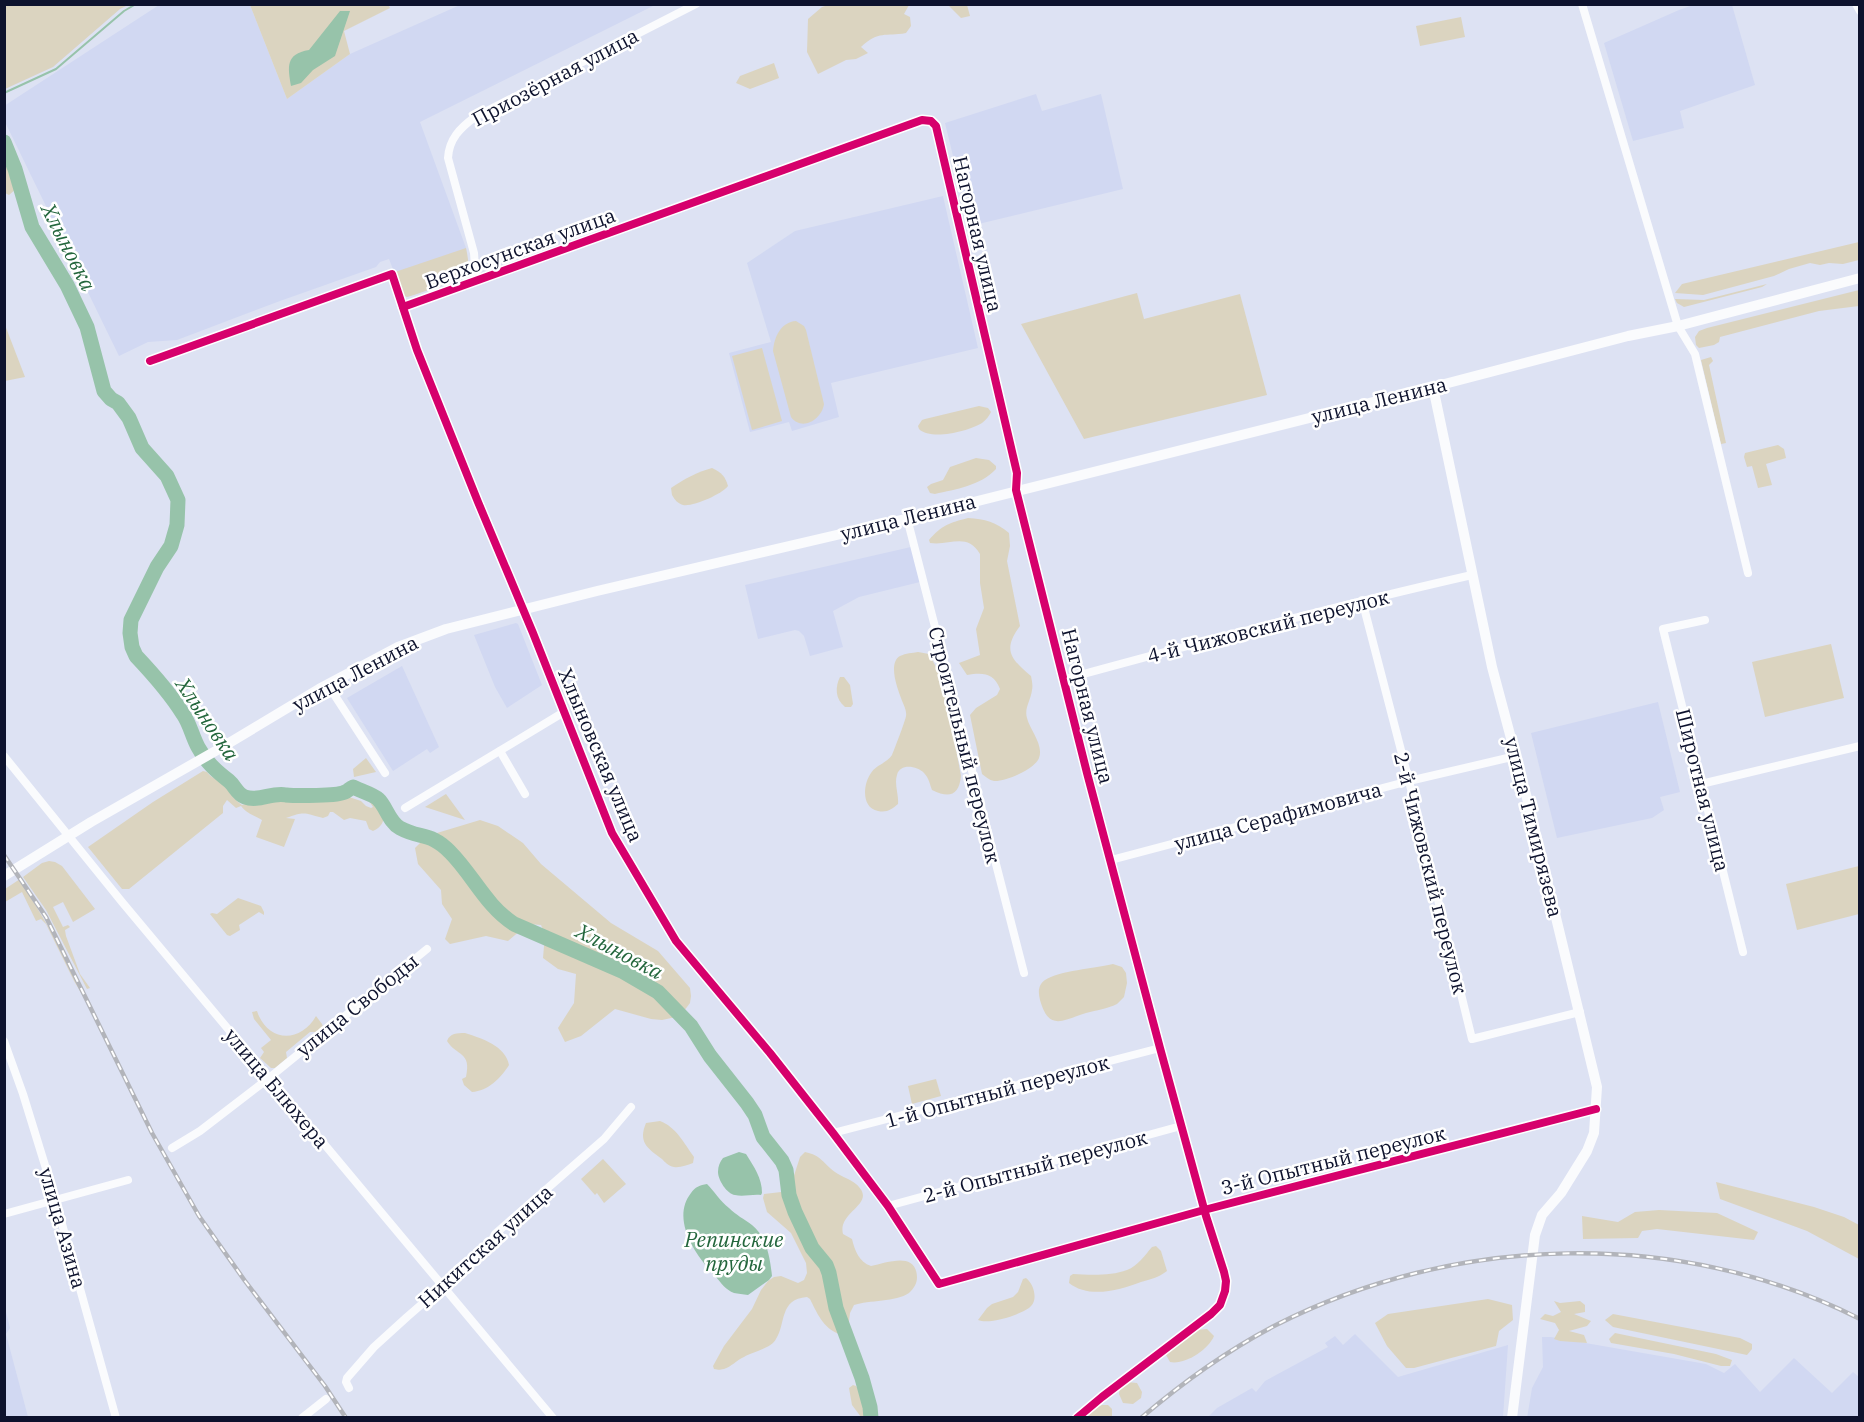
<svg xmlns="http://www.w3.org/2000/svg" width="1864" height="1422" font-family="'IBM Plex Serif',serif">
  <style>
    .built { fill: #d1d8f2 }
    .green { fill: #dbd4c0 }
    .water { fill: #97c3aa }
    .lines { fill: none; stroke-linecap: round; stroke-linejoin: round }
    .stream { stroke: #97c3aa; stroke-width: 2 }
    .river { stroke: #97c3aa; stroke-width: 15 }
    .minor { stroke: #fafbfd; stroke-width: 8 }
    .major { stroke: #fafbfd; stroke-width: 10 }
    .rail-casing { stroke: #b2b4ba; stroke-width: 4.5 }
    .rail { stroke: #fff; stroke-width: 2; stroke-dasharray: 7; stroke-linecap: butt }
    .cycleway-casing { stroke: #fff; stroke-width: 11 }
    .cycleway { stroke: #d6006c; stroke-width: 8 }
    .labels { text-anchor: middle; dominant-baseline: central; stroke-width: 5; stroke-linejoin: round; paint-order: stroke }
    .street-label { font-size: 20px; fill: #0d122d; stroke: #fff }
    .water-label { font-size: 21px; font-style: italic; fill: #23663c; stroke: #fff }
  </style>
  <rect width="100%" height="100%" fill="#dde2f3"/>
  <g class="built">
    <polygon points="1696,4 1732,5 1755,85 1680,111 1684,128 1633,141 1604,43 1679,10"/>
    <polygon points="159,5 250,5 287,99 350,54 460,5 655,5 420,122 466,248 468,268 466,275 463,278 407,297 403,295 389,259 380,262 376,267 280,301 177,340 148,342 119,356 5,122 4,106"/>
    <polygon points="1036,94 1042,111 1101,94 1123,189 970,226 945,123"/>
    <polygon points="943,196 978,348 831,383 839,417 792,431 789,422 750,432 729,353 771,342 747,263 795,231"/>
    <polygon points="911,547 920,582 859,597 833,611 843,647 810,656 804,636 799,631 795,630 758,639 745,585"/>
    <polygon points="516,623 518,624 542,685 507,708 495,687 474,635"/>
    <polygon points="402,666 439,747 430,753 427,749 393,771 347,698"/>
    <polygon points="1658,702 1680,792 1660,797 1664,810 1652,818 1557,838 1531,733"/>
    <polygon points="5,1308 10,1328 6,1334 28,1417 5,1417"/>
    <polygon points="1355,1334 1398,1377 1508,1345 1503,1417 1208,1417 1217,1408 1252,1388 1256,1392 1265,1381 1328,1347 1325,1343 1335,1336 1343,1345"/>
    <polygon points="1542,1337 1551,1337 1706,1364 1724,1373 1735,1364 1760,1392 1794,1358 1832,1393 1853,1372 1859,1377 1859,1417 1527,1418 1532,1388 1543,1367"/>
  </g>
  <g class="green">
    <polygon points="5,4 128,4 128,5 120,9 53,67 5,89"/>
    <polygon points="388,4 390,8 344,31 350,54 287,99 250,5"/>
    <path d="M831 4 909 5 904 14 910 17 911 26 906 33C885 37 879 30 861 47L868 53 856 59 846 60 818 74 807 52 808 19 822 7Z"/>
    <polygon points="948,5 967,5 970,16 961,18"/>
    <polygon points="1461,17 1465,37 1420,46 1416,26"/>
    <polygon points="774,63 779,78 750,89 736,83 740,76"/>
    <polygon points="4,153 16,189 9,195 5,193"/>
    <polygon points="1859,242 1859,260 1843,264 1829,263 1820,265 1810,263 1789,269 1774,276 1703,295 1675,293 1682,284"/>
    <path d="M466 248C468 258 471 270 463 278L414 295 407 297 403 295 395 272Z"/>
    <polygon points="1767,284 1762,287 1684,307 1677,303 1675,299 1704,300"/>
    <polygon points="1859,290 1859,306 1819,311 1720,337 1719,342 1714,345 1699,348 1696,345 1695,337 1699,331 1707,328"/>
    <polygon points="1137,293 1144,319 1240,294 1267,395 1084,439 1021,324"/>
    <path d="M796 321 804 326 806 330 824 404C822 419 802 432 791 417L773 351C774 337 781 322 796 321Z"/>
    <polygon points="5,325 25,377 5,381 4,381"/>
    <polygon points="762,348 782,421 752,430 732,356"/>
    <polygon points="1711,357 1713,361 1709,365 1726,443 1721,444 1701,360"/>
    <path d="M979 406 988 408 991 412C989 416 986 420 982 423 969 431 931 441 919 429L918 426 922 420 925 419Z"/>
    <polygon points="1778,445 1784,449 1786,458 1766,464 1772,485 1758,488 1752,466 1747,467 1744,457 1745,453"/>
    <path d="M976 458 989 460 996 466V469C980 486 956 489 935 494L930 493 927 487 931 484 943 480 950 467Z"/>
    <path d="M712 468C722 473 725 476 728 486 722 494 693 507 683 505 677 503 675 500 672 495L671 488C684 479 697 472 712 468Z"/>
    <path d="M968 518C985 519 996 522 1009 533L1010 546 1007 561 1020 626C1002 650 1011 659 1031 676 1032 681 1033 686 1032 690 1031 700 1024 708 1027 718 1030 730 1044 745 1039 758 1035 769 1005 782 994 781 989 780 986 777 982 774L970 715 976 708 997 695 1000 689C994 673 983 672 967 675L959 663 980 655 976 629 984 608 980 583V554C967 532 950 546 930 543L929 540C942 525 949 523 968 518Z"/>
    <polygon points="1831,644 1844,698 1765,717 1752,662"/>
    <path d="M918 652 929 654 942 678 945 688 961 776C959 795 950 799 932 790 930 785 929 778 924 773 917 766 900 763 897 775 894 784 899 795 898 804 892 809 887 813 878 811 861 808 863 784 871 773 876 765 887 763 892 755 893 753 906 719 906 716 907 710 903 704 901 698 897 687 888 663 900 656 906 653 912 653 918 652Z"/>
    <path d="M840 677H844L850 685 853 704 851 707H845C835 699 835 687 840 677Z"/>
    <polygon points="366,758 376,772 354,777 353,769"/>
    <path d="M203 771 207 772C211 778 217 779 222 783 231 790 230 797 242 805L253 802 262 803 281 796 294 800 304 796 326 798 340 794 361 801 366 806 371 808 373 807 369 801 372 796 379 797 383 801C385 814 386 826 373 831L369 829 366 821 350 818 344 820 333 812H330L328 816 323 818C304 813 305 811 286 818L295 819 284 847 256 837 262 820C254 815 247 814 241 806L236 808 227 800 223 806V813L129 889H122L88 847 153 802Z"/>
    <polygon points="446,794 465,820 425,807"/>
    <polygon points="480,820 498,826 523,843 541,864 611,923 658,951 690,988 691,996 690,1003 684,1011 676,1017 662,1020 651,1019 615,1009 581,1036 565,1042 558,1028 574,1003 576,974 558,969 543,958 545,934 541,925 528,924 508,941 486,936 450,944 445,939 452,919 442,904 441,890 418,864 415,848 427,836"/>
    <polygon points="49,861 55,862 62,866 95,909 73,922 63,902 53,907 63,927 68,925 70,927 65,930 66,936 80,974 90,988 87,989 46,910 23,877 42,863"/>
    <polygon points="1859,866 1859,914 1797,930 1786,884"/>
    <polygon points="20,879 52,933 86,1001 74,981 46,924 41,919 36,921 22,892 5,902 5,889"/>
    <polygon points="238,898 261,906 264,912 264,915 259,912 239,925 240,930 230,936 227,935 210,914 212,913 217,914"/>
    <path d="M1113 964 1122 967 1126 973 1127 983 1124 997 1117 1004C1107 1009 1097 1010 1086 1013 1063 1020 1049 1032 1040 1000 1038 992 1038 985 1045 980 1058 971 1096 968 1113 964Z"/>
    <path d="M257 1011C267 1042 300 1044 316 1016L322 1024 323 1027 318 1032H310L286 1052 287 1058 275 1068H271L260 1058 264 1052 261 1048 271 1040 254 1019 252 1012Z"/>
    <path d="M465 1033C481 1038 506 1046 509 1065 501 1078 488 1091 472 1092L464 1085 462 1079 466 1077C472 1051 456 1056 447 1041 450 1033 457 1033 465 1033Z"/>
    <polygon points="936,1079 941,1096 912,1104 908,1086"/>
    <path d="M660 1121C676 1127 684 1143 694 1157L693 1163C687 1165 680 1168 674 1167 668 1166 665 1162 662 1159 647 1148 638 1142 646 1123Z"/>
    <path d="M805 1152C821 1155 824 1164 835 1172 842 1177 850 1179 856 1184 879 1204 837 1211 843 1234L852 1239C855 1251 859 1262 871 1266 887 1263 916 1251 917 1277 917 1284 914 1288 909 1293 896 1302 869 1300 854 1305L850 1313 848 1329 839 1334C823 1328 817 1313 810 1299L807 1297C779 1299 786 1324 776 1339 771 1349 753 1351 744 1357 737 1360 731 1367 724 1369 719 1370 719 1370 714 1369L713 1366 724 1346 752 1309 761 1290 768 1281 774 1277 781 1276 798 1283 804 1280 807 1273 806 1263 791 1233 767 1212 763 1198 764 1194 781 1192 790 1188 800 1157Z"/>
    <polygon points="603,1159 626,1184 604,1203 597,1193 595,1195 581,1179"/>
    <polygon points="1716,1182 1814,1207 1844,1217 1859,1225 1859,1259 1807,1231 1720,1199"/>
    <polygon points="1659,1210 1717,1213 1758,1232 1754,1240 1657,1229 1642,1231 1638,1238 1583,1239 1582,1216 1618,1222 1635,1212"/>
    <path d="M1156 1246 1161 1251 1167 1271C1158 1278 1151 1279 1141 1282 1120 1290 1089 1299 1069 1283L1070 1276 1073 1274C1090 1275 1111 1276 1127 1270 1138 1266 1145 1255 1152 1247Z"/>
    <path d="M1026 1278C1034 1284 1039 1301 1029 1308 1019 1315 989 1325 978 1320L987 1308 992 1304 1013 1297 1018 1292 1023 1279Z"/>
    <polygon points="1488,1299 1512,1305 1513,1320 1499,1331 1496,1346 1414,1368 1406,1368 1387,1346 1375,1323 1388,1314"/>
    <polygon points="1554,1301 1560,1303 1580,1301 1585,1305 1585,1312 1574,1314 1591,1321 1587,1326 1569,1331 1584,1335 1587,1343 1560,1341 1554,1339 1559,1330 1555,1323 1540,1319 1545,1314 1553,1316 1561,1312"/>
    <polygon points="1613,1314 1740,1338 1752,1344 1752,1349 1747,1355 1613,1327 1605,1320"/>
    <path d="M1207 1329 1214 1336C1208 1350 1185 1365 1170 1362L1165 1353 1197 1330Z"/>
    <polygon points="1615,1333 1716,1354 1732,1360 1730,1366 1721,1366 1674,1354 1611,1343 1609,1339"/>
    <polygon points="1127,1382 1137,1383 1142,1392 1141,1398 1133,1404 1123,1403 1119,1394 1120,1387"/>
    <path d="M853 1385 856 1386C862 1395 869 1406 864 1416L861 1417 852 1405 849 1388Z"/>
    <polygon points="1102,1405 1108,1405 1112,1409 1112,1417 1084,1418 1093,1408"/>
  </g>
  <g class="water">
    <path d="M340 11H350L335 56 313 70 301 83 291 86C288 67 285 54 309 50Z"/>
    <path d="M739 1152 746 1154C754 1167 762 1178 762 1193L761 1195C752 1194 743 1197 735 1195 727 1194 718 1180 718 1172 718 1166 720 1162 723 1158Z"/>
    <path d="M707 1184C714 1191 720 1201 729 1208 736 1215 744 1219 752 1225 767 1237 770 1258 772 1276L769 1280 748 1295C743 1294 738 1294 734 1293 726 1290 721 1283 716 1277 697 1257 670 1220 691 1193 695 1187 700 1185 707 1184Z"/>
  </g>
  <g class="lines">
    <polyline class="stream" points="4,93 56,69 124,11 136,4"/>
    <path class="river" d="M4 142 15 169 32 227 67 285 87 327 104 391 111 399 118 403 129 418 142 448 167 476 178 500 177 525 171 546 157 567 131 620 130 633 132 647 136 656C153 674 170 693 183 714 190 724 192 736 198 747 206 762 216 771 229 781 235 786 237 794 245 797 259 802 272 792 286 795 296 796 338 796 345 792 348 791 350 788 353 787 359 790 374 795 378 799 386 806 389 822 400 828 420 839 431 832 450 852 473 875 486 906 514 924L622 971 658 992 691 1026 710 1056 747 1103 755 1115 763 1137 782 1161 786 1170 789 1195 795 1212 812 1248 826 1265 829 1273 836 1308 862 1378 870 1407 871 1418"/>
    <g class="minor">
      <polyline points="1582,4 1678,326 1695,354 1748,573"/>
      <polyline points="1856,4 1860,11"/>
      <path d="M476 281 474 253 448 158C449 139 460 128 475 117L696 4"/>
      <polyline points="403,307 922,120 931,121 936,126 1017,473 1016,490 1087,773 1160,1048 1206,1216 1224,1272 1226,1281 1225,1291 1220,1305 1211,1314 1102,1397 1077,1418"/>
      <polyline points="150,361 392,274 417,350 478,502 533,633 612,833 676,941 770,1053 833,1133 888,1206 939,1284 1204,1210 1596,1109"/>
      <polyline points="907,518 1024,973"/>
      <polyline points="1362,600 1409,781 1472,1039 1580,1012"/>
      <polyline points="1705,620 1663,629 1743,952"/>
      <path d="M1065 679C1200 642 1335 606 1472 575"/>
      <polyline points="328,685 385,773"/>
      <polyline points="500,751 525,794"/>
      <polyline points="4,756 122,902 553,1418"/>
      <polyline points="1701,784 1860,746"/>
      <polyline points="405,808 564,712"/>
      <polyline points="1111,860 1409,781 1516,756"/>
      <polyline points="4,1041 23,1094 52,1188 116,1418"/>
      <polyline points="833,1133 1160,1048"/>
      <polyline points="172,1148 200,1131 269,1078 427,949"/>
      <polyline points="888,1206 1181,1126"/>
      <polyline points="4,1214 128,1180"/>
      <polyline points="349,1388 346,1382 347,1378 374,1347 407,1317 490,1245 495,1234 604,1139 631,1107"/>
      <polyline points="302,1418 326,1399"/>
    </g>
    <g class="major">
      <polyline points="1433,387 1492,667 1528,802 1597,1087 1594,1133 1587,1151 1561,1193 1542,1215 1535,1235 1512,1418"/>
      <polyline points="4,876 91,822 219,749 319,689 398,647 446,629 597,591 918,516 1433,387 1628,336 1678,326 1860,278"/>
    </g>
    <defs>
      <g id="rail">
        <polyline points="4,855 46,917 152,1133 199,1216 245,1281 325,1386 346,1418"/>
        <path d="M1141 1418C1183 1382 1228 1350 1276 1325 1455 1234 1679 1227 1860 1319"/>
      </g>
    </defs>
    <use href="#rail" class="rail-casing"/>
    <use href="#rail" class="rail"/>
    <defs>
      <g id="cycleway">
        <polyline points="403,307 922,120 931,121 936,126 1017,473 1016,490 1087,773 1160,1048 1206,1216 1224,1272 1226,1281 1225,1291 1220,1305 1211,1314 1102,1397 1077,1418"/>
        <polyline points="150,361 392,274 417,350 478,502 533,633 612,833 676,941 770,1053 833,1133 888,1206 939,1284 1204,1210 1596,1109"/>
      </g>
    </defs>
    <use href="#cycleway" class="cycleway-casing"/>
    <use href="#cycleway" class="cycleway"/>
  </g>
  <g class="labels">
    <g class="street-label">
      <text transform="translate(555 77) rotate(-28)">Приозёрная улица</text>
      <text transform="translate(978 234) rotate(77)">Нагорная улица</text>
      <text transform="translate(520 248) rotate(-20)">Верхосунская улица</text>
      <text transform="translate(1379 400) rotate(-14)">улица Ленина</text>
      <text transform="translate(908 517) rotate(-14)">улица Ленина</text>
      <text transform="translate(1268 626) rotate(-14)">4-й Чижовский переулок</text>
      <text transform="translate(355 673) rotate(-28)">улица Ленина</text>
      <text transform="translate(1088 706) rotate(76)">Нагорная улица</text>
      <text transform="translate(965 745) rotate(76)">Строительный переулок</text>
      <text transform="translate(601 755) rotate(67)">Хлыновская улица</text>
      <text transform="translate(1703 790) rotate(76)">Широтная улица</text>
      <text transform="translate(1278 816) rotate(-15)">улица Серафимовича</text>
      <text transform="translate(1534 827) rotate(76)">улица Тимирязева</text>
      <text transform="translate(1431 873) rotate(76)">2-й Чижовский переулок</text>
      <text transform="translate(357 1005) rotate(-39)">улица Свободы</text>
      <text transform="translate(277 1088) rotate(50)">улица Блюхера</text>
      <text transform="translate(997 1091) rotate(-15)">1-й Опытный переулок</text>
      <text transform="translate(1333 1160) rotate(-14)">3-й Опытный переулок</text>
      <text transform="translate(1035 1166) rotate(-15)">2-й Опытный переулок</text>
      <text transform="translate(63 1228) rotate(74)">улица Азина</text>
      <text transform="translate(485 1246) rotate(-42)">Никитская улица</text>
    </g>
    <g class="water-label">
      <text transform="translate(69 247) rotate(63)">Хлыновка</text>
      <text transform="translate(208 719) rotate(56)">Хлыновка</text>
      <text transform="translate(620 951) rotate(28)">Хлыновка</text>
      <text x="734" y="1239">Репинские<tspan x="734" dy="24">пруды</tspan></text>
    </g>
  </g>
  <rect width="1864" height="1422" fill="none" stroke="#0d122d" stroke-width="12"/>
</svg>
